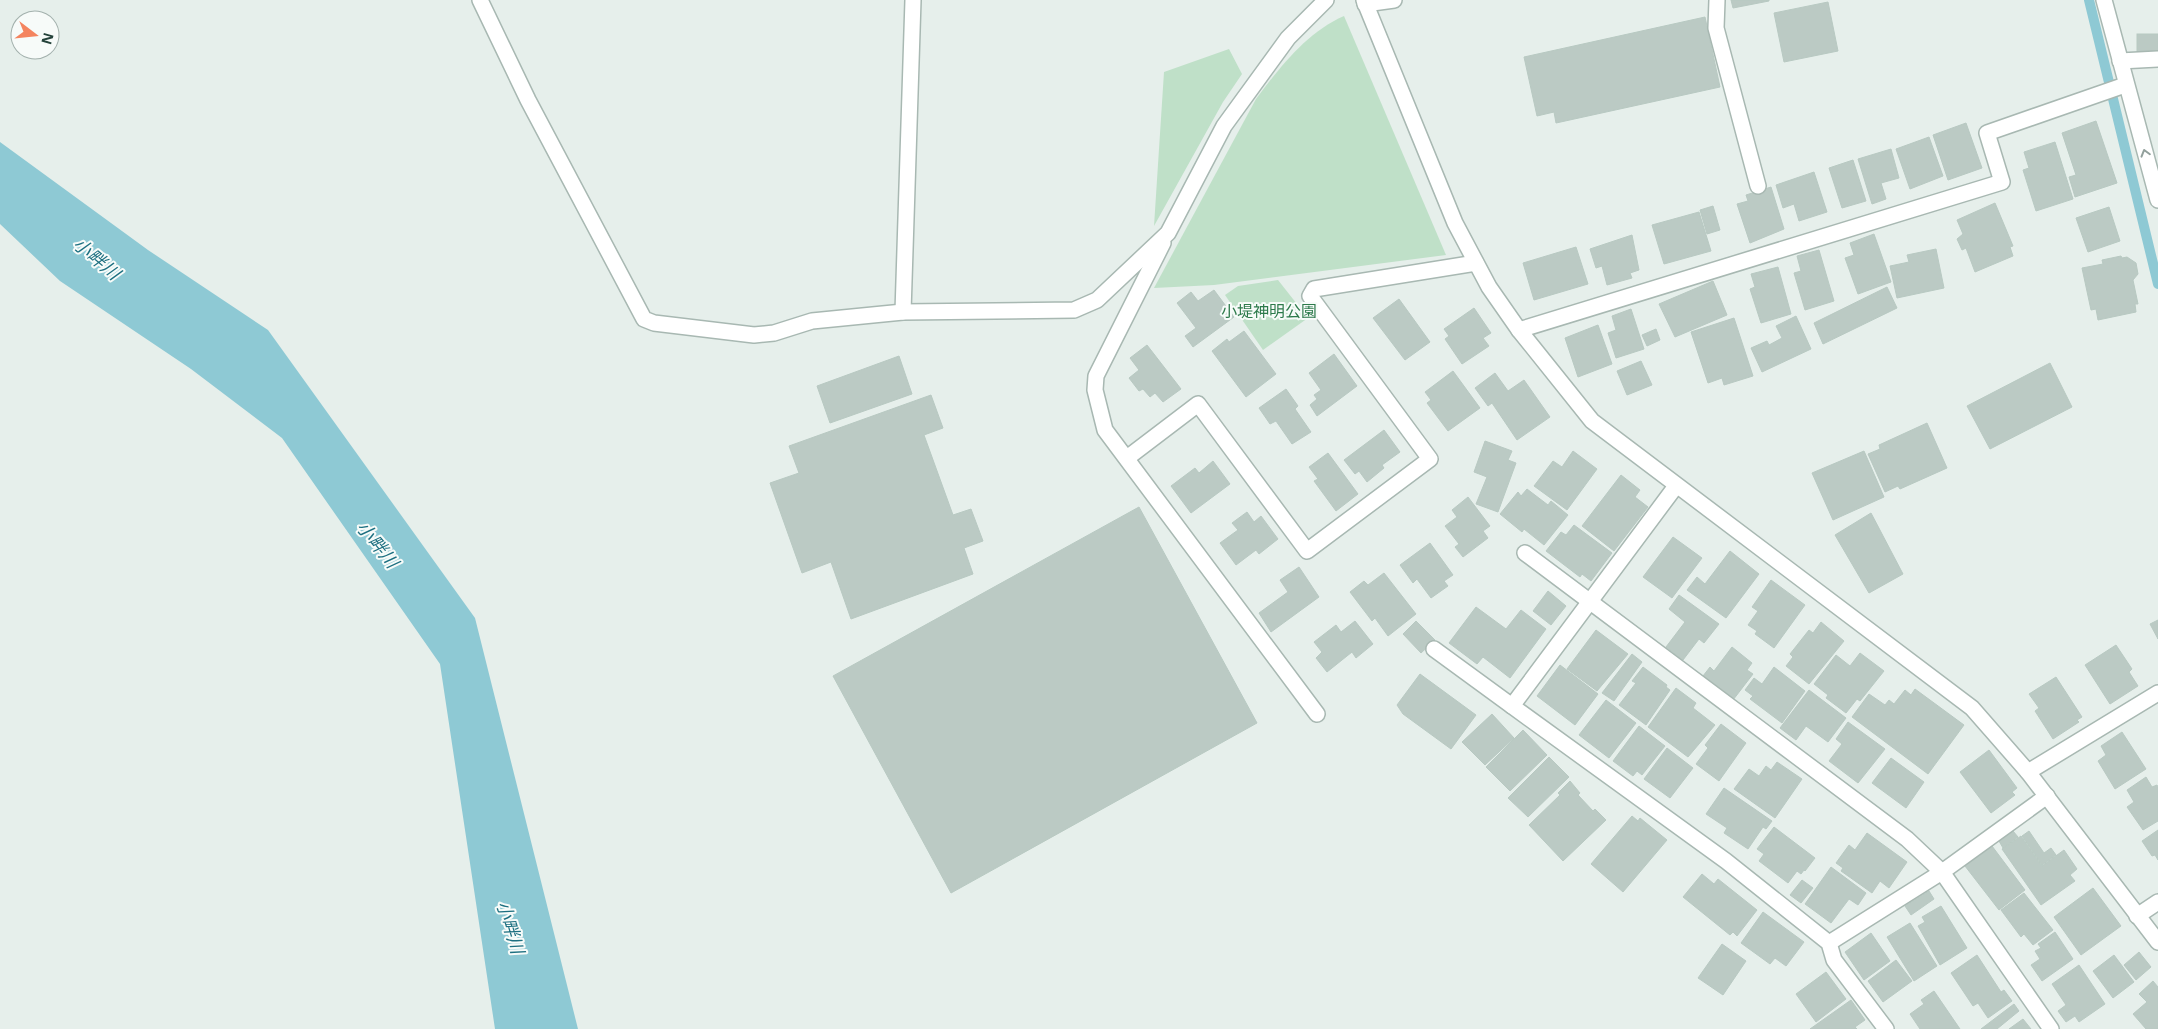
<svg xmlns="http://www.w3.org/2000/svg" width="2158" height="1029" font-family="'Open Sans','Noto Sans JP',sans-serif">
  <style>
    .green { fill: #bfe0c8 }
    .water { fill: #8ec9d4 }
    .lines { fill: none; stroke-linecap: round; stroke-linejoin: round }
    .stream { stroke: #8ec9d4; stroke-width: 10 }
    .building { fill: #bbcac4; stroke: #b8c9c2 }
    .minor-casing { stroke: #a8b8b2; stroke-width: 18 }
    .tertiary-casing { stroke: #a8b8b2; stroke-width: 18 }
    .minor { stroke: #fff; stroke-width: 15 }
    .tertiary { stroke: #fff; stroke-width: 15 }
    .oneway { stroke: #92a09c }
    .labels { text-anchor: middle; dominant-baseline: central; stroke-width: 4; stroke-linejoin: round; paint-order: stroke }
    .park-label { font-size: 16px; fill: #2d7a4b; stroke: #f7fbf9 }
    .water-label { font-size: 18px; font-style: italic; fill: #1c6f80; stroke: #f7fbf9 }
  </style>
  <rect width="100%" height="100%" fill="#e6efeb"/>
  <g class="green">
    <path d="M1344 16 1446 255 1214 285 1154 288 1256 99C1280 67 1307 32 1344 16Z"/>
    <polygon points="1229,49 1242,74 1223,102 1154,226 1164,72"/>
    <polygon points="1278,280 1308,318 1263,350 1225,295 1238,286"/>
  </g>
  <polygon class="water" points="0,142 148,250 268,330 475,618 578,1029 495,1029 440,664 282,438 191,369 60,281 0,224"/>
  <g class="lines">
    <polyline class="stream" points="2089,0 2158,284"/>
  </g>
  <g class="building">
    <polygon points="1731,0 1769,0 1769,1 1733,8"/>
    <polygon points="1828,2 1838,51 1784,62 1774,13"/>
    <polygon points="1705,17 1720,87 1556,123 1554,112 1537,116 1524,57"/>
    <rect x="2137" y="34" width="21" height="18"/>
    <polygon points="2096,121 2117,183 2075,197 2069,177 2076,175 2062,133"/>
    <polygon points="1966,123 1982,168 1948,180 1933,135"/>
    <polygon points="1929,137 1943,176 1910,189 1896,149"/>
    <polygon points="2055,142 2073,199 2036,211 2023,170 2029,168 2024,152"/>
    <polygon points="1891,149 1899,178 1881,183 1886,199 1872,204 1858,159"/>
    <polygon points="1853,160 1866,201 1842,208 1829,168"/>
    <polygon points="1814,172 1827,212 1799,221 1794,204 1783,208 1776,185"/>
    <polygon points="1771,187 1784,229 1750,243 1737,204 1748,201 1746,195"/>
    <polygon points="1995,203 2013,246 2010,247 2013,256 1975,272 1966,248 1962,250 1957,239 1963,234 1957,220"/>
    <polygon points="1713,206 1720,230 1707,234 1700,210"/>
    <polygon points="2109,207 2120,241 2088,252 2076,218"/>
    <polygon points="1699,212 1711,251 1664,264 1652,225"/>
    <polygon points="1874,234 1891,282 1858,294 1845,258 1854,255 1850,243"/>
    <polygon points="1632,235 1639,270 1630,273 1632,278 1607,285 1602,266 1596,268 1590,249"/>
    <polygon points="1576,247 1588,284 1534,300 1523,263"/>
    <polygon points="1936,249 1944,288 1897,298 1890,266 1909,262 1907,255"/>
    <polygon points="1819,250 1834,301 1805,310 1794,273 1801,271 1797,256"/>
    <polygon points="2121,256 2122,258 2127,257 2136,263 2138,274 2133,280 2138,304 2135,304 2136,312 2098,320 2096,309 2091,310 2082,268 2103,264 2102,260"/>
    <polygon points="1778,267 1791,314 1761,323 1750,289 1755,287 1751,274"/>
    <polygon points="1713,281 1727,315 1675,337 1659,304"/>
    <polygon points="1887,287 1897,308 1823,344 1814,323"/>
    <polygon points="1214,290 1234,317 1193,347 1185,336 1196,328 1177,303 1191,292 1198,301"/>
    <polygon points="1399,299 1430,342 1405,360 1373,318"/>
    <polygon points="1474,308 1491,333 1483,338 1489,346 1462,364 1445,339 1449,336 1444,329"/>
    <polygon points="1631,309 1644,349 1616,358 1608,333 1616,330 1612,316"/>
    <polygon points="1796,316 1811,349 1762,372 1751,348 1767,341 1769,345 1782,338 1776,326"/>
    <polygon points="1734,318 1753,376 1724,385 1722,378 1708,383 1691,332"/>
    <polygon points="1598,325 1612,364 1578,377 1565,338"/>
    <polygon points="1656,329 1660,340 1647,346 1642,335"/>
    <polygon points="1244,331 1276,374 1246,397 1212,351 1227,339 1229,342"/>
    <polygon points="1147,345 1181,389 1163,402 1155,393 1150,397 1143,389 1139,391 1129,378 1139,370 1130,358"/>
    <polygon points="1334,354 1357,386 1317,416 1310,405 1317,399 1314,395 1321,390 1309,373"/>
    <polygon points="899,356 912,394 830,423 817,386"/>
    <polygon points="1641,361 1652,385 1627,395 1617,371"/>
    <polygon points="2050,363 2072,407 1990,449 1967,406"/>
    <polygon points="1453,371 1480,408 1448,431 1427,403 1431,400 1425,392"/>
    <polygon points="1495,373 1508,391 1524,380 1550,417 1517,440 1492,403 1488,406 1475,388"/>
    <polygon points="1286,389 1298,406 1295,409 1311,432 1292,444 1276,421 1270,424 1259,408"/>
    <polygon points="931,395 943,428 924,435 953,515 971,509 983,541 964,548 973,574 851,619 831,562 802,573 770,483 799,473 789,446"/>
    <polygon points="1927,423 1947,468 1900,489 1898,486 1885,492 1868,454 1880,449 1879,445"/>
    <polygon points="1384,430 1400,452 1382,465 1384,468 1367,482 1359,471 1355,474 1344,460"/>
    <polygon points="1485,441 1512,451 1508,460 1516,463 1498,512 1476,504 1487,477 1474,472"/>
    <polygon points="1573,451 1597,469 1567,510 1534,486 1553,461 1562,467"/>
    <polygon points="1864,451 1884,497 1833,520 1812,473"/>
    <polygon points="1328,453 1358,494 1336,511 1314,481 1318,479 1309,467"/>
    <polygon points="1213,461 1230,484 1191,513 1171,486 1195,468 1199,473"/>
    <polygon points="1621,475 1640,490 1635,497 1648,507 1614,551 1582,526"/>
    <polygon points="1527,489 1548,505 1551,501 1568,515 1544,545 1524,529 1522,532 1500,514 1518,492 1521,496"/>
    <polygon points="1468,497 1490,526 1483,531 1488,538 1463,557 1455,547 1459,544 1445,526 1457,517 1452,510"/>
    <polygon points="1139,507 1257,723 951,893 833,676"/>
    <polygon points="1247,512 1254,522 1261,516 1278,539 1259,554 1256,550 1236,565 1220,543 1238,530 1232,523"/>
    <polygon points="1871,513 1903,574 1869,593 1835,535"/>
    <polygon points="1574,525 1612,553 1591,581 1582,574 1580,577 1546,551 1561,532 1566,535"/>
    <polygon points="1673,537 1702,558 1672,598 1643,577"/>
    <polygon points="1430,543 1453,575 1444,581 1448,586 1431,598 1417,579 1413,583 1400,565"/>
    <polygon points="1730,551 1759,574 1726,618 1687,590 1697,577 1705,584"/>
    <polygon points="1299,567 1319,597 1271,632 1259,613 1288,592 1280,580"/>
    <polygon points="1384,573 1416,614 1388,636 1375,618 1372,621 1350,592 1364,581 1368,585"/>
    <polygon points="1771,580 1805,605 1774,648 1755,634 1757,631 1748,625 1758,611 1752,607"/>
    <polygon points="1548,591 1566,606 1551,625 1533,611"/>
    <polygon points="1679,595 1719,624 1704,643 1699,639 1683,660 1666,647 1685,622 1669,609"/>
    <polygon points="1476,607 1506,629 1521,610 1546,629 1510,678 1483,657 1477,664 1449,643"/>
    <polygon points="2158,620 2158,639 2150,624"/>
    <polygon points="1355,621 1373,644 1356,658 1352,652 1327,672 1316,658 1322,652 1314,642 1336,625 1341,632"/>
    <polygon points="1416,621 1435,640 1421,653 1403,634"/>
    <polygon points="1821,622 1844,641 1809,684 1786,666 1793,657 1790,654 1809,630 1813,633"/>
    <polygon points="1596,630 1628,654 1597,691 1567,669"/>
    <polygon points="2116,645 2132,669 2129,672 2138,686 2110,704 2085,665"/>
    <polygon points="1732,647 1752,663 1747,670 1753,674 1733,700 1703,676 1710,667 1714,671"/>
    <polygon points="1860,653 1884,671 1860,701 1857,699 1846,713 1826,698 1828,695 1814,684 1836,655 1850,666"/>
    <polygon points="1632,654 1642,662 1614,701 1602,693"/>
    <polygon points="1560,665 1598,694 1575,725 1537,696"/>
    <polygon points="1643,667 1667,685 1666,687 1670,690 1646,725 1619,705 1636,683 1632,681"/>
    <polygon points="1774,667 1805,691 1782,723 1750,699 1753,696 1745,690 1754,678 1762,684"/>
    <polygon points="1420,674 1476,715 1451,749 1403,714 1397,705"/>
    <polygon points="2056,677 2082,717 2077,720 2079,722 2053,739 2035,711 2039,708 2029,694"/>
    <polygon points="1676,688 1696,703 1693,708 1715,725 1688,757 1648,727"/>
    <polygon points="1915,689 1964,725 1928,774 1852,717 1869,694 1885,705 1889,700 1894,704 1905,690 1911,695"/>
    <polygon points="1809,690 1846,718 1828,742 1806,726 1796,740 1780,728"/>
    <polygon points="1606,700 1636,723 1609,758 1579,735"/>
    <polygon points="1492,714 1514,738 1485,765 1462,742"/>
    <polygon points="1848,722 1885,749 1858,783 1829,761 1842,744 1836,739"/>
    <polygon points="1721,724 1746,743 1719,781 1696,764 1708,748 1705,745"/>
    <polygon points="1639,726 1665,746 1642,775 1637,771 1633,776 1613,761"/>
    <polygon points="1523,730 1547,755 1510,791 1486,767"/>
    <polygon points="2122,732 2146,769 2115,789 2098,761 2106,755 2101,746"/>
    <polygon points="1667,748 1693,768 1670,798 1644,779"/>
    <polygon points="1989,750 2017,788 2012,792 2015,795 1991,813 1960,772"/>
    <polygon points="1549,757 1569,777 1528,817 1508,798"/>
    <polygon points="1891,758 1924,782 1906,808 1872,783"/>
    <polygon points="1777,762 1802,779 1775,818 1734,789 1749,769 1759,776 1766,766 1771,770"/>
    <polygon points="2146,777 2152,787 2157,785 2158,787 2158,821 2143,830 2127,807 2134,802 2127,790"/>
    <polygon points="1570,781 1580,793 1578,795 1593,811 1595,809 1606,820 1563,861 1529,825 1560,795 1558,793"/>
    <polygon points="1724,788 1772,821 1766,829 1763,827 1748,849 1724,833 1727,828 1706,814"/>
    <polygon points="1632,816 1638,821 1640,818 1667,840 1623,892 1591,864"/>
    <polygon points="1774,827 1815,858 1805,871 1804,870 1801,874 1797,871 1788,883 1759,861 1764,854 1757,849"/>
    <polygon points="2158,830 2158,860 2155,855 2152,856 2142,841"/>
    <polygon points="2013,831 2018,837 2003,848 1999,841"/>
    <polygon points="2029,831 2044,853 2051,848 2056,855 2042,865 2022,836"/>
    <polygon points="1867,833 1907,862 1889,888 1880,881 1872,893 1841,871 1843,868 1836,863 1849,845 1855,850"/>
    <polygon points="2021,836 2042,866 2064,850 2077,869 2070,875 2075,881 2041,905 2002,849"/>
    <polygon points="1992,846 2025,890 1999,910 1965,866"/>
    <polygon points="1831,867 1866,893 1858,905 1849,899 1831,923 1805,904"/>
    <polygon points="1702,874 1714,884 1718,879 1757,910 1737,936 1733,932 1730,935 1683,897"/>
    <polygon points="1802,880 1813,888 1801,903 1790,895"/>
    <polygon points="2093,888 2121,926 2081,955 2054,917"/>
    <polygon points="1929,891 1934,899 1911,915 1905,906"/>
    <polygon points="2024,893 2053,930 2033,945 2024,934 2021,937 2001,910"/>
    <polygon points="1941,906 1967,948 1940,965 1918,926 1925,922 1922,917"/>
    <polygon points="1763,912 1804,942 1786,966 1775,958 1770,964 1741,943"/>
    <polygon points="1910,923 1937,966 1914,981 1887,937"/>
    <polygon points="2055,932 2073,959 2042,981 2031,965 2040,959 2035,951 2041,948 2038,944"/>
    <polygon points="1871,933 1890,961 1864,980 1845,952"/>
    <polygon points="1722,944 1746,961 1723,995 1698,978"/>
    <polygon points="2139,952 2151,967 2136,980 2124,965"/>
    <polygon points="1977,955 2001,992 2004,990 2012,1001 1988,1018 1978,1003 1973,1006 1951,973"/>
    <polygon points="2114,955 2134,982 2113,998 2093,971"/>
    <polygon points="1896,960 1912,981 1883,1002 1868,981"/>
    <polygon points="2079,965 2105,1004 2079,1022 2075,1016 2066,1022 2058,1011 2066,1005 2052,984"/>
    <polygon points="1826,972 1846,999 1816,1022 1796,994"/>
    <polygon points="2153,981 2158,987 2158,1029 2146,1029 2133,1014 2147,1002 2139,994"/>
    <polygon points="1934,991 1960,1029 1920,1029 1910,1014 1924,1004 1921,1000"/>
    <polygon points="1851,1000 1865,1020 1855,1027 1857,1029 1810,1029"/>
    <polygon points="2014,1004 2019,1011 1997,1029 1981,1029"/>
    <polygon points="2023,1019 2031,1029 2009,1029"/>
  </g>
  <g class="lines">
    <defs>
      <g id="minor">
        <polyline points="480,0 528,100 644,319 654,323 754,335 774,333 812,321 903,312 1074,310 1097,300 1168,233 1224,126 1288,38 1326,0"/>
        <polyline points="1717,0 1716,28 1758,186"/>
        <polyline points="2104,0 2158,200"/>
        <polyline points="1365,4 1394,0"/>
        <polyline points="2120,61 2158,59"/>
        <polyline points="1163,243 1096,376 1095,390 1105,430 1317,714"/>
        <polyline points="903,312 913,0"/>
        <polyline points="1519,330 2002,182 1987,133 2125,85"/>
        <polyline points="1127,458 1198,404 1307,551 1430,459 1310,296 1314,289 1476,263"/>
        <polyline points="1676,486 1512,706 1726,861 1829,943 1834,960 1886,1029"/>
        <polyline points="1525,553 1907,839 1942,872 2051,1029"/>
        <polyline points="1434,649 1512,706"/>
        <polyline points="2028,772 2158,693"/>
        <polyline points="2137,916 2158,902"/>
        <polyline points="1829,943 1942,872 2047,796"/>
      </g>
      <polyline id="tertiary" points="1364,0 1455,223 1489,287 1519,330 1592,421 1972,708 2028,772 2158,942"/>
    </defs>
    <use href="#minor" class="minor-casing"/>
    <use href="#tertiary" class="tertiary-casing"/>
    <use href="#minor" class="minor"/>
    <use href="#tertiary" class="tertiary"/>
  </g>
  <defs><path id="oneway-chevron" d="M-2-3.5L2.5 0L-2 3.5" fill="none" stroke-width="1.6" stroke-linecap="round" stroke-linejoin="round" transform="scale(1.25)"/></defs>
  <use class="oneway" href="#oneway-chevron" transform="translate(2145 153) rotate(-106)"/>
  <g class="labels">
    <g class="park-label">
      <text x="1269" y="311">小堤神明公園</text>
    </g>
    <g class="water-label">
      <text transform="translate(97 258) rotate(40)">小畔川</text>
      <text transform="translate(378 544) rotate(51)">小畔川</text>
      <text transform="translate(511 927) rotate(73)">小畔川</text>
    </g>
  </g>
  <g transform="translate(35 35) rotate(106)"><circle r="24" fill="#f7fbf9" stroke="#a3b1ad"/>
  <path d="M0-4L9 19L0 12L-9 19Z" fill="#f4845f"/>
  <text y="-8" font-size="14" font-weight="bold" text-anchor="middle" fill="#24423a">N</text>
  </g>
</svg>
